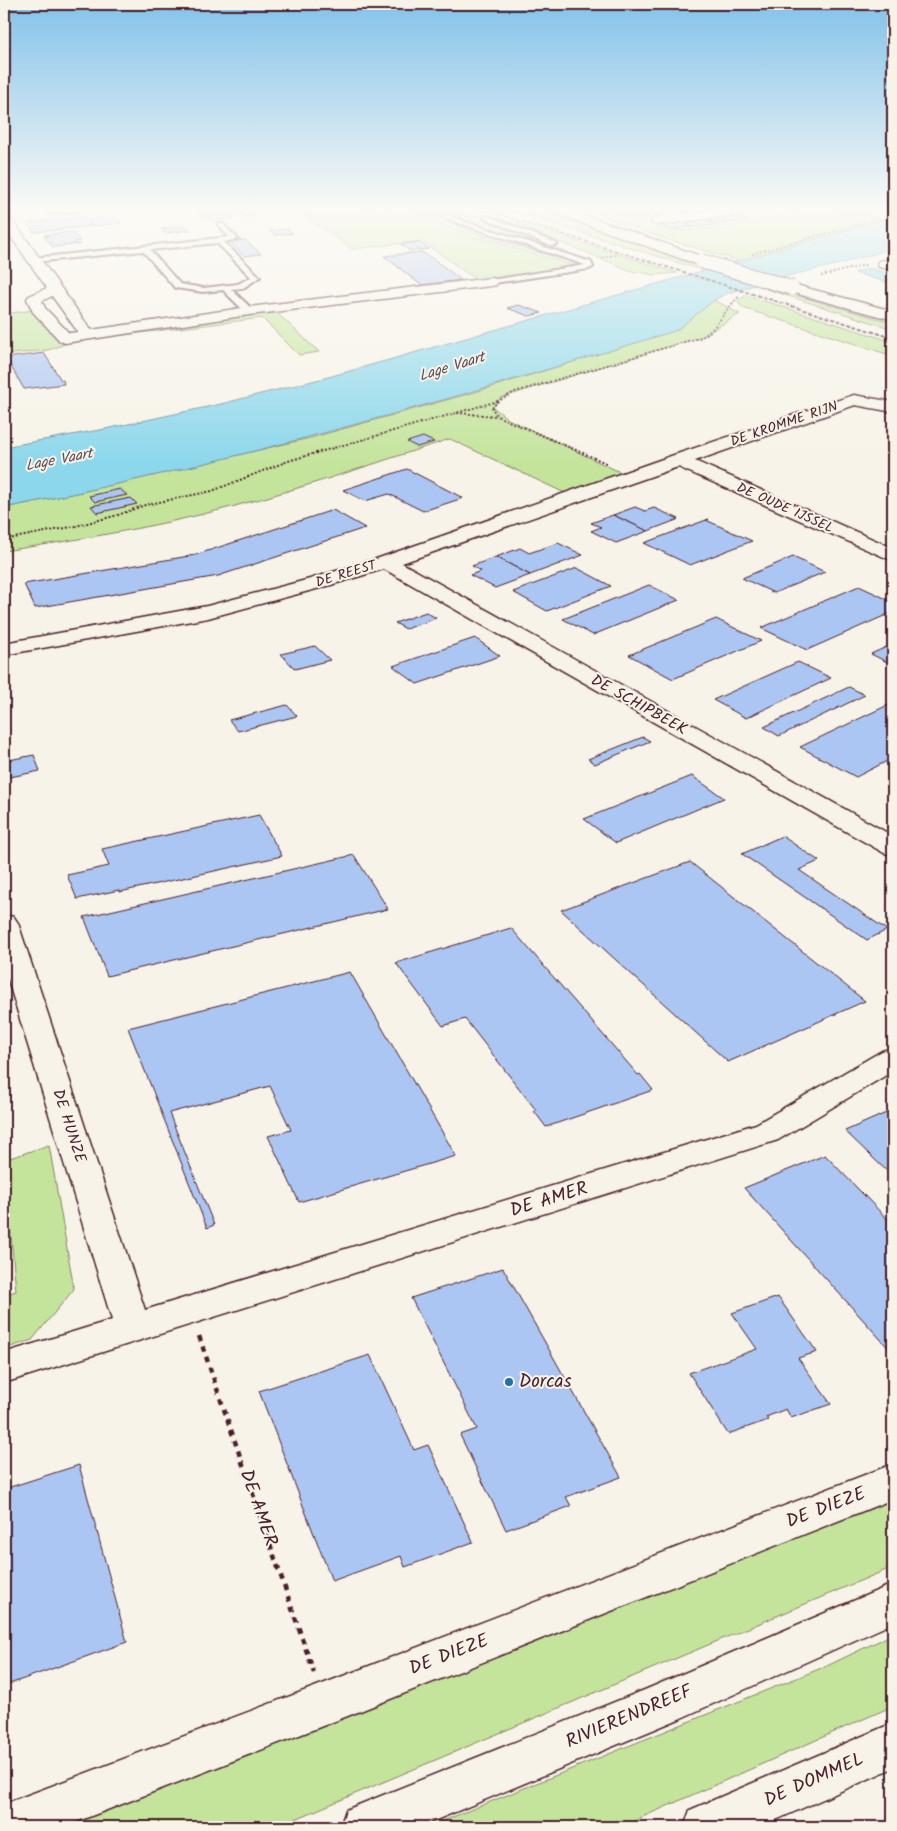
<svg xmlns="http://www.w3.org/2000/svg" width="897" height="1831" font-family="Kalam,sans-serif">
  <style>
    .green { fill: #c4e49c; stroke: #878264 }
    .water { fill: #8cd7ec; stroke: #728d9f }
    .building { fill: #acc6f3; stroke: #4a1f2b }
    .lines { fill: none; stroke-linecap: round; stroke-linejoin: round }
    .service-casing { stroke: #4a1f2b; stroke-width: 4 }
    .minor-casing { stroke: #4a1f2b; stroke-width: 3 }
    .tertiary-casing { stroke: #4a1f2b; stroke-width: 3 }
    .secondary-casing { stroke: #4a1f2b; stroke-width: 3 }
    .path-far1 { stroke: #4a1f2b; stroke-width: 2; stroke-dasharray: 2 2; stroke-linecap: butt }
    .path { stroke: #4a1f2b; stroke-width: 4.5; stroke-dasharray: 5.5 5.5; stroke-linecap: butt }
    .service { fill: #f7f3e8; fill-rule: evenodd }
    .minor { fill: #f7f3e8; fill-rule: evenodd }
    .tertiary { fill: #f7f3e8; fill-rule: evenodd }
    .secondary { fill: #f7f3e8; fill-rule: evenodd }
    .rail { stroke: #4a1f2b; stroke-width: 2; stroke-dasharray: 4 2; stroke-linecap: butt }
    .tertiary-bridge-casing { stroke: #4a1f2b; stroke-width: 16; stroke-linecap: butt }
    .tertiary-bridge { stroke: #f7f3e8; stroke-width: 14 }
    .poi-dot { fill: #1f6fb2; stroke: #f7f3e8; stroke-width: 2 }
    .labels { text-anchor: middle; dominant-baseline: central; stroke-width: 4; stroke-linejoin: round; paint-order: stroke }
    .far-street-label { font-size: 14px; fill: #4a1f2b; stroke: #f7f3e8 }
    .far-water-label { font-size: 15px; font-style: italic; fill: #5a4d5b; stroke: #f7f3e8 }
    .street-label { font-size: 16px; fill: #4a1f2b; stroke: #f7f3e8 }
    .near-street-label { font-size: 19px; fill: #4a1f2b; stroke: #f7f3e8 }
    .near-poi-label { font-size: 19px; fill: #4a1f2b; stroke: #f7f3e8; text-anchor: start }
  </style>
  <rect width="100%" height="100%" fill="#f7f3e8"/>
  <filter id="ink" filterUnits="userSpaceOnUse"><feTurbulence type="fractalNoise" baseFrequency=".02" numOctaves="2"/><feDisplacementMap in="SourceGraphic" scale="10" xChannelSelector="R" yChannelSelector="G"/><feConvolveMatrix kernelMatrix="1 2 1 2 8 2 1 2 1" color-interpolation-filters="sRGB"/></filter>
  <g filter="url(#ink)">
    <g class="green">
      <polygon points="193,209 265,209 201,216"/>
      <polygon points="295,209 404,209 430,217 438,223 479,238 580,267 478,281 422,241 352,249"/>
      <polygon points="440,209 471,209 482,217 581,258 466,221"/>
      <polygon points="506,209 547,209 703,266 695,268"/>
      <polygon points="583,209 626,209 618,214 675,232 752,223 809,209 848,209 886,219 740,261 665,239"/>
      <polygon points="513,221 677,273 655,275 632,271 510,222"/>
      <polygon points="770,288 893,323 893,329 766,289"/>
      <polygon points="746,295 893,342 893,356 746,309 740,305 738,301"/>
      <path d="M714 300 740 314 703 336 500 398 493 407 508 419 624 474 567 494 450 439C366 466 281 496 195 516 132 531 68 541 4 551V508L67 495 310 438 475 392 677 330Z"/>
      <polygon points="41,309 65,344 48,350 4,355 4,314"/>
      <polygon points="276,312 319,352 299,355 262,318 108,337 106,335"/>
      <polygon points="49,1145 74,1289 32,1340 4,1349 4,1295 16,1291 4,1160"/>
      <polygon points="893,1488 893,1567 305,1815 276,1827 55,1827 816,1525"/>
      <polygon points="893,1634 893,1706 620,1827 428,1827 829,1665"/>
    </g>
    <g class="water">
      <polygon points="412,209 434,214 447,221 485,236 579,264 481,236"/>
      <path d="M893 217V248L840 264 782 277 728 293 714 300 677 330 652 338C438 403 223 465 4 508V447L105 429 221 404 332 376Z"/>
      <polygon points="870,268 893,275 893,284 855,273"/>
    </g>
    <g class="building">
      <polygon points="43,209 79,209 81,212 48,215"/>
      <polygon points="639,210 656,213 650,216 633,213"/>
      <polygon points="249,212 254,216 211,221 206,216"/>
      <polygon points="633,213 650,216 644,219 627,215"/>
      <polygon points="739,216 749,221 737,222 728,217"/>
      <polygon points="84,217 92,226 34,232 27,223"/>
      <polygon points="117,217 121,223 93,226 88,220"/>
      <polygon points="728,217 737,222 726,223 716,218"/>
      <polygon points="716,218 726,223 715,225 705,219"/>
      <polygon points="705,219 715,225 704,226 694,221"/>
      <polygon points="694,221 704,226 692,227 683,222"/>
      <polygon points="683,222 692,227 681,229 672,223"/>
      <polygon points="672,223 681,229 669,230 660,225"/>
      <polygon points="185,226 190,230 165,233 161,229"/>
      <polygon points="288,229 293,233 275,235 270,231"/>
      <polygon points="72,232 80,241 74,242 76,245 81,244 53,247 44,236 48,236 44,235"/>
      <polygon points="246,240 246,241 261,254 244,256 230,242"/>
      <polygon points="419,242 429,249 410,251 401,244"/>
      <polygon points="422,252 436,261 461,280 421,285 384,256"/>
      <polygon points="519,305 542,313 529,316 507,308"/>
      <polygon points="44,353 61,380 63,380 64,384 24,389 6,358"/>
      <polygon points="423,437 434,442 417,447 407,442"/>
      <polygon points="407,469 463,498 423,511 389,494 365,501 343,490"/>
      <polygon points="120,489 127,495 95,502 89,496"/>
      <polygon points="131,498 137,504 97,513 91,506"/>
      <polygon points="635,507 645,511 654,508 679,519 648,531 613,515"/>
      <polygon points="333,510 365,528 218,576 35,608 24,584 195,555"/>
      <polygon points="613,515 648,531 616,543 591,531 601,527 591,523"/>
      <polygon points="709,519 706,520 752,541 690,565 644,543"/>
      <polygon points="558,543 583,555 530,575 496,557 520,548 529,553"/>
      <polygon points="496,557 530,575 495,588 470,575 481,571 472,566"/>
      <polygon points="793,557 825,572 774,593 742,578"/>
      <polygon points="577,568 611,586 547,611 513,592"/>
      <polygon points="649,585 679,600 593,635 563,619"/>
      <polygon points="859,586 893,602 893,612 807,650 761,628"/>
      <polygon points="426,612 436,618 406,629 395,623"/>
      <polygon points="716,619 761,641 673,679 629,655"/>
      <polygon points="475,638 500,656 417,684 393,666"/>
      <polygon points="893,644 893,665 871,654"/>
      <polygon points="315,646 330,660 295,669 281,654"/>
      <polygon points="798,662 831,678 746,718 713,700"/>
      <polygon points="849,687 865,695 779,736 764,727"/>
      <polygon points="287,705 297,716 238,731 229,720"/>
      <polygon points="888,705 893,707 893,758 856,777 800,747"/>
      <polygon points="643,737 650,741 595,764 588,759"/>
      <polygon points="34,755 40,771 10,777 4,761"/>
      <polygon points="692,776 724,798 616,843 584,819"/>
      <polygon points="259,815 282,856 120,892 119,890 77,899 67,875 109,866 102,849"/>
      <polygon points="782,836 819,861 799,870 887,930 867,940 742,854"/>
      <polygon points="354,855 388,909 107,976 84,917"/>
      <polygon points="690,862 865,1001 728,1062 561,910"/>
      <polygon points="511,928 638,1075 640,1074 653,1090 546,1127 534,1111 536,1110 465,1019 443,1026 396,963"/>
      <polygon points="350,972 456,1156 299,1202 268,1136 291,1130 270,1086 169,1113 214,1225 207,1228 128,1028"/>
      <polygon points="893,1110 893,1177 845,1131"/>
      <polygon points="825,1155 893,1225 893,1353 744,1188"/>
      <polygon points="503,1268 621,1477 566,1497 571,1506 506,1530 460,1435 477,1429 411,1298"/>
      <polygon points="778,1297 817,1352 798,1358 831,1404 791,1418 786,1409 766,1417 768,1420 728,1434 689,1373 757,1349 732,1313"/>
      <polygon points="370,1355 414,1450 428,1445 473,1542 405,1567 401,1556 332,1581 259,1391"/>
      <polygon points="79,1465 127,1642 4,1686 4,1489"/>
    </g>
    <g class="lines">
      <defs>
        <g id="service">
          <polygon points="428,209 436,209 457,219 591,262 593,267 589,269 488,284 488,280 491,280 585,265 453,221"/>
          <polygon points="484,216 488,216 558,244 551,246 484,218"/>
          <path d="M219 224H223L238 239 224 242 260 277 243 288 231 289 252 309V313H246L223 290 203 292 175 288 143 251 34 262 30 260 34 258 229 237 219 226ZM217 243 251 277 238 284 203 288 180 284 150 250Z"/>
        </g>
        <g id="minor">
          <polygon points="671,209 686,209 679,214 712,210 711,209 731,209 735,212 729,216 656,225 650,221"/>
          <path d="M4 214 9 215 91 330 249 307 491 278 496 279 498 282 496 285 491 286 249 315 65 343 60 341 33 312 27 299 29 296 47 288 4 227ZM52 296 78 332 69 333 45 308 42 301Z"/>
          <polygon points="884,260 893,262 893,270 879,267 877,264 879,261"/>
          <polygon points="854,395 893,402 893,412 855,405 695,461 893,548 893,561 678,467 402,563 893,836 893,855 884,853 384,569 324,587 208,618 4,655 4,643 207,606 310,579 379,558 671,456"/>
          <polygon points="4,915 14,917 18,923 145,1310 756,1124 882,1051 893,1048 893,1071 778,1140 4,1383 4,1353 112,1320 4,967"/>
          <polygon points="893,1464 893,1499 325,1725 63,1827 4,1827 4,1804 325,1683"/>
          <polygon points="893,1723 893,1768 760,1827 684,1827 690,1810"/>
        </g>
        <g id="tertiary">
          <polygon points="550,209 567,209 706,258 708,261 706,264 696,264 552,212"/>
          <polygon points="792,284 893,311 893,320 787,291 785,288 787,285"/>
        </g>
        <polygon id="secondary" points="893,1584 893,1623 679,1719 419,1827 340,1827 346,1810 647,1689"/>
      </defs>
      <use href="#service" class="service-casing"/>
      <use href="#minor" class="minor-casing"/>
      <use href="#tertiary" class="tertiary-casing"/>
      <use href="#secondary" class="secondary-casing"/>
      <g class="path-far1">
        <polyline points="752,254 878,219 832,209"/>
        <polyline points="602,258 619,254"/>
        <polyline points="821,276 866,265"/>
        <polyline points="457,413 496,416"/>
        <path d="M606 463 497 416 492 408 498 401 515 392 702 337C719 327 725 308 740 296"/>
        <polyline points="4,540 76,526 118,515 145,505 212,491 288,461 498,401"/>
      </g>
      <polyline class="path" points="199,1336 314,1673"/>
      <use href="#service" class="service"/>
      <use href="#minor" class="minor"/>
      <use href="#tertiary" class="tertiary"/>
      <use href="#secondary" class="secondary"/>
      <polyline class="rail" points="482,209 893,338"/>
      <defs>
        <polyline id="tertiary-bridge" points="701,261 792,288"/>
      </defs>
      <use href="#tertiary-bridge" class="tertiary-bridge-casing"/>
      <use href="#tertiary-bridge" class="tertiary-bridge"/>
    </g>
  </g>
  <linearGradient id="sky" x2="0" y2="1"><stop stop-color="#83c2ea"/><stop offset="0.45" stop-color="#fbfaf5"/><stop offset="1" stop-color="#fbfaf5" stop-opacity="0"/></linearGradient>
  <rect width="897" height="465" fill="url(#sky)"/>
  <circle class="poi-dot" cx="509" cy="1382" r="5"/>
  <g class="labels">
    <g class="far-street-label">
      <text transform="translate(784 424) rotate(-19)">DE KROMME RIJN</text>
      <text transform="translate(785 508) rotate(24)">DE OUDE IJSSEL</text>
      <text transform="translate(346 574) rotate(-17)">DE REEST</text>
    </g>
    <g class="far-water-label">
      <text transform="translate(452 367) rotate(-17)">Lage Vaart</text>
      <text transform="translate(59 460) rotate(-11)">Lage Vaart</text>
    </g>
    <g class="street-label">
      <text transform="translate(639 705) rotate(29)">DE SCHIPBEEK</text>
      <text transform="translate(69 1126) rotate(72)">DE HUNZE</text>
    </g>
    <g class="near-street-label">
      <text transform="translate(549 1200) rotate(-17)">DE AMER</text>
      <text transform="translate(258 1508) rotate(71)">DE AMER</text>
      <text transform="translate(826 1508) rotate(-21)">DE DIEZE</text>
      <text transform="translate(449 1655) rotate(-21)">DE DIEZE</text>
      <text transform="translate(629 1717) rotate(-23)">RIVIERENDREEF</text>
      <text transform="translate(814 1780) rotate(-24)">DE DOMMEL</text>
    </g>
    <g class="near-poi-label">
      <text x="519" y="1382">Dorcas</text>
    </g>
  </g>
  <rect width="897" height="1831" fill="none" stroke="#f7f3e8" stroke-width="20"/>
  <rect x="10" y="10" width="877" height="1811" fill="none" stroke="#4a1f2b" stroke-width="2" filter="url(#ink)"/>
</svg>
